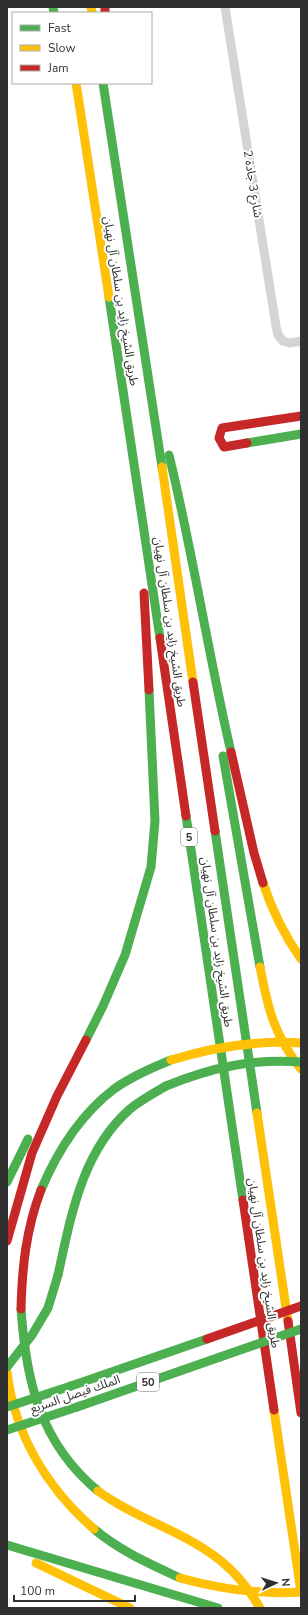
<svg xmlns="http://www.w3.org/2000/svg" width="308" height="1615" font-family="'Nunito Sans','Noto Sans Arabic',sans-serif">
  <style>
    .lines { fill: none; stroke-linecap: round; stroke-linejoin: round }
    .street { stroke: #d4d4d4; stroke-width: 9 }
    .fast { stroke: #4caf50; stroke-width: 9 }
    .slow { stroke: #ffc107; stroke-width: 9 }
    .jam { stroke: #c62828; stroke-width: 9 }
    .fast-bridge { stroke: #4caf50; stroke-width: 9 }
    .slow-bridge { stroke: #ffc107; stroke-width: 9 }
    .jam-bridge { stroke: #c62828; stroke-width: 9 }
    .labels { text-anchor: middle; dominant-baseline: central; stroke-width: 4; stroke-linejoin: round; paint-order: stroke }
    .shield { fill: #fff; stroke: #6e6e6e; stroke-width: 1 }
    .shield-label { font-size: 11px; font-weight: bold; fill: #303030 }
    .street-label { font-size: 12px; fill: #303030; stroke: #fff }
  </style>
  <rect width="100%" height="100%" fill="#fff"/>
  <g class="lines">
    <polyline class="street" points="225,7 276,326 278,335 283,341 290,343 301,341"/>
    <g class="fast">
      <polyline points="53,7 54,13"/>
      <polyline points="103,83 162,467"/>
      <polyline points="109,297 160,638"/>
      <polyline points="247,443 301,434"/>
      <path d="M169 455C193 553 208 653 231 752"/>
      <polyline points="223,756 260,967"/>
      <polyline points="186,816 243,1200"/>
      <polyline points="215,831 257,1113"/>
      <polyline points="86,1040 103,1006 125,955 151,867 155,821 149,690"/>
      <polyline points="7,1182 28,1139"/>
      <path d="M41 1190C57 1152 80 1115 114 1089 131 1077 151 1068 171 1060"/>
      <path d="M58 1275C71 1216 82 1151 130 1109 141 1100 154 1093 166 1086"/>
      <path d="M21 1309C26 1381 40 1443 98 1491"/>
      <polyline points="71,1386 207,1339"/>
      <polyline points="77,1407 220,1357"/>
      <path d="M94 1529C120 1551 150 1564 180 1578"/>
      <polyline points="7,1545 218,1608"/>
    </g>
    <g class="slow">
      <polyline points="91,7 92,13"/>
      <polyline points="76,83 109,297"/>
      <polyline points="162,467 193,682"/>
      <path d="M263 883C272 910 284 935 301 959"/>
      <path d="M260 967C268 1009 274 1035 301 1069"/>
      <polyline points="257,1113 288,1321"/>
      <path d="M7 1372C15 1435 47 1488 94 1529"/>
      <polyline points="274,1410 301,1592"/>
      <path d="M98 1491C136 1519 184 1531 221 1561 236 1573 250 1591 260 1608"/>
      <polyline points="36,1563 130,1608"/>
    </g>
    <g class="jam">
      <polyline points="105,7 105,13"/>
      <polyline points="247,443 224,447 219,438 222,428 301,416"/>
      <polyline points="144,593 149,690"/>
      <polyline points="160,638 186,816"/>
      <polyline points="193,682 215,831"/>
      <polyline points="231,752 254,853 263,883"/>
      <polyline points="243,1200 274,1410"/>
      <polyline points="7,1241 32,1153 57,1096 86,1040"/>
      <path d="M21 1309C22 1268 26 1229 41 1190"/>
      <polyline points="288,1321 301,1413"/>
    </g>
    <g class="fast-bridge">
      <path d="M166 1086C210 1068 253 1058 301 1062"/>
      <polyline points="220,1357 301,1329"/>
      <polyline points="7,1367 32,1335 48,1308 58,1275"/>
      <polyline points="7,1407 71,1386"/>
      <polyline points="7,1430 77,1407"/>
    </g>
    <g class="slow-bridge">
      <path d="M171 1060C214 1047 256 1040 301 1043"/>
      <path d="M180 1578C220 1589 259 1595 301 1592"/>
    </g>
    <polyline class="jam-bridge" points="207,1339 301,1306"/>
  </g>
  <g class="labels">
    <g class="shield">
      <rect x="181" y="828" width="16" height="18" rx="3"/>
      <rect x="137" y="1373" width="22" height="18" rx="3"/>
    </g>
    <g class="shield-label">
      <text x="189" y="837">5</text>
      <text x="148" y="1382">50</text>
    </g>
    <g class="street-label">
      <text transform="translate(253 184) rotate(81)">شارع 3 جادة 2</text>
      <text transform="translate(121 301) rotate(81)">طريق الشيخ زايد بن سلطان آل نهيان</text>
      <text transform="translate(170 622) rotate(82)">طريق الشيخ زايد بن سلطان آل نهيان</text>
      <text transform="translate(217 942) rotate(82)">طريق الشيخ زايد بن سلطان آل نهيان</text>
      <text transform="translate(264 1263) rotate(82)">طريق الشيخ زايد بن سلطان آل نهيان</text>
      <text transform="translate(75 1394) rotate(-19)">الملك فيصل السريع</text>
    </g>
  </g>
  <rect width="308" height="1615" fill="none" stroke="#303030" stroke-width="16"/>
  <rect x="12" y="12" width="140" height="72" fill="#ffffff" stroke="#acacac"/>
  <rect x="20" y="25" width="20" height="6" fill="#4caf50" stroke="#acacac"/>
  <text x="48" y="32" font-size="12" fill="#303030">Fast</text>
  <rect x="20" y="45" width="20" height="6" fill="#ffc107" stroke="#acacac"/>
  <text x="48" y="52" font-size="12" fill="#303030">Slow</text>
  <rect x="20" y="65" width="20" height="6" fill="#c62828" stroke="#acacac"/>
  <text x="48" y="72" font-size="12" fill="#303030">Jam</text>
  <g transform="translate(276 1583) rotate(86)" stroke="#ffffff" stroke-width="3" paint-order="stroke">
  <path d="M0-3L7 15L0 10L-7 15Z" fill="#303030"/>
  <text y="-6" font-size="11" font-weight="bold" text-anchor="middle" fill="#303030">N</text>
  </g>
  <path d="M14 1595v6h121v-6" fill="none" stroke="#303030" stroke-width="2"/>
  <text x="20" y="1595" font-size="12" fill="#303030" stroke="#ffffff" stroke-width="3" paint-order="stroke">100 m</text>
</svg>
